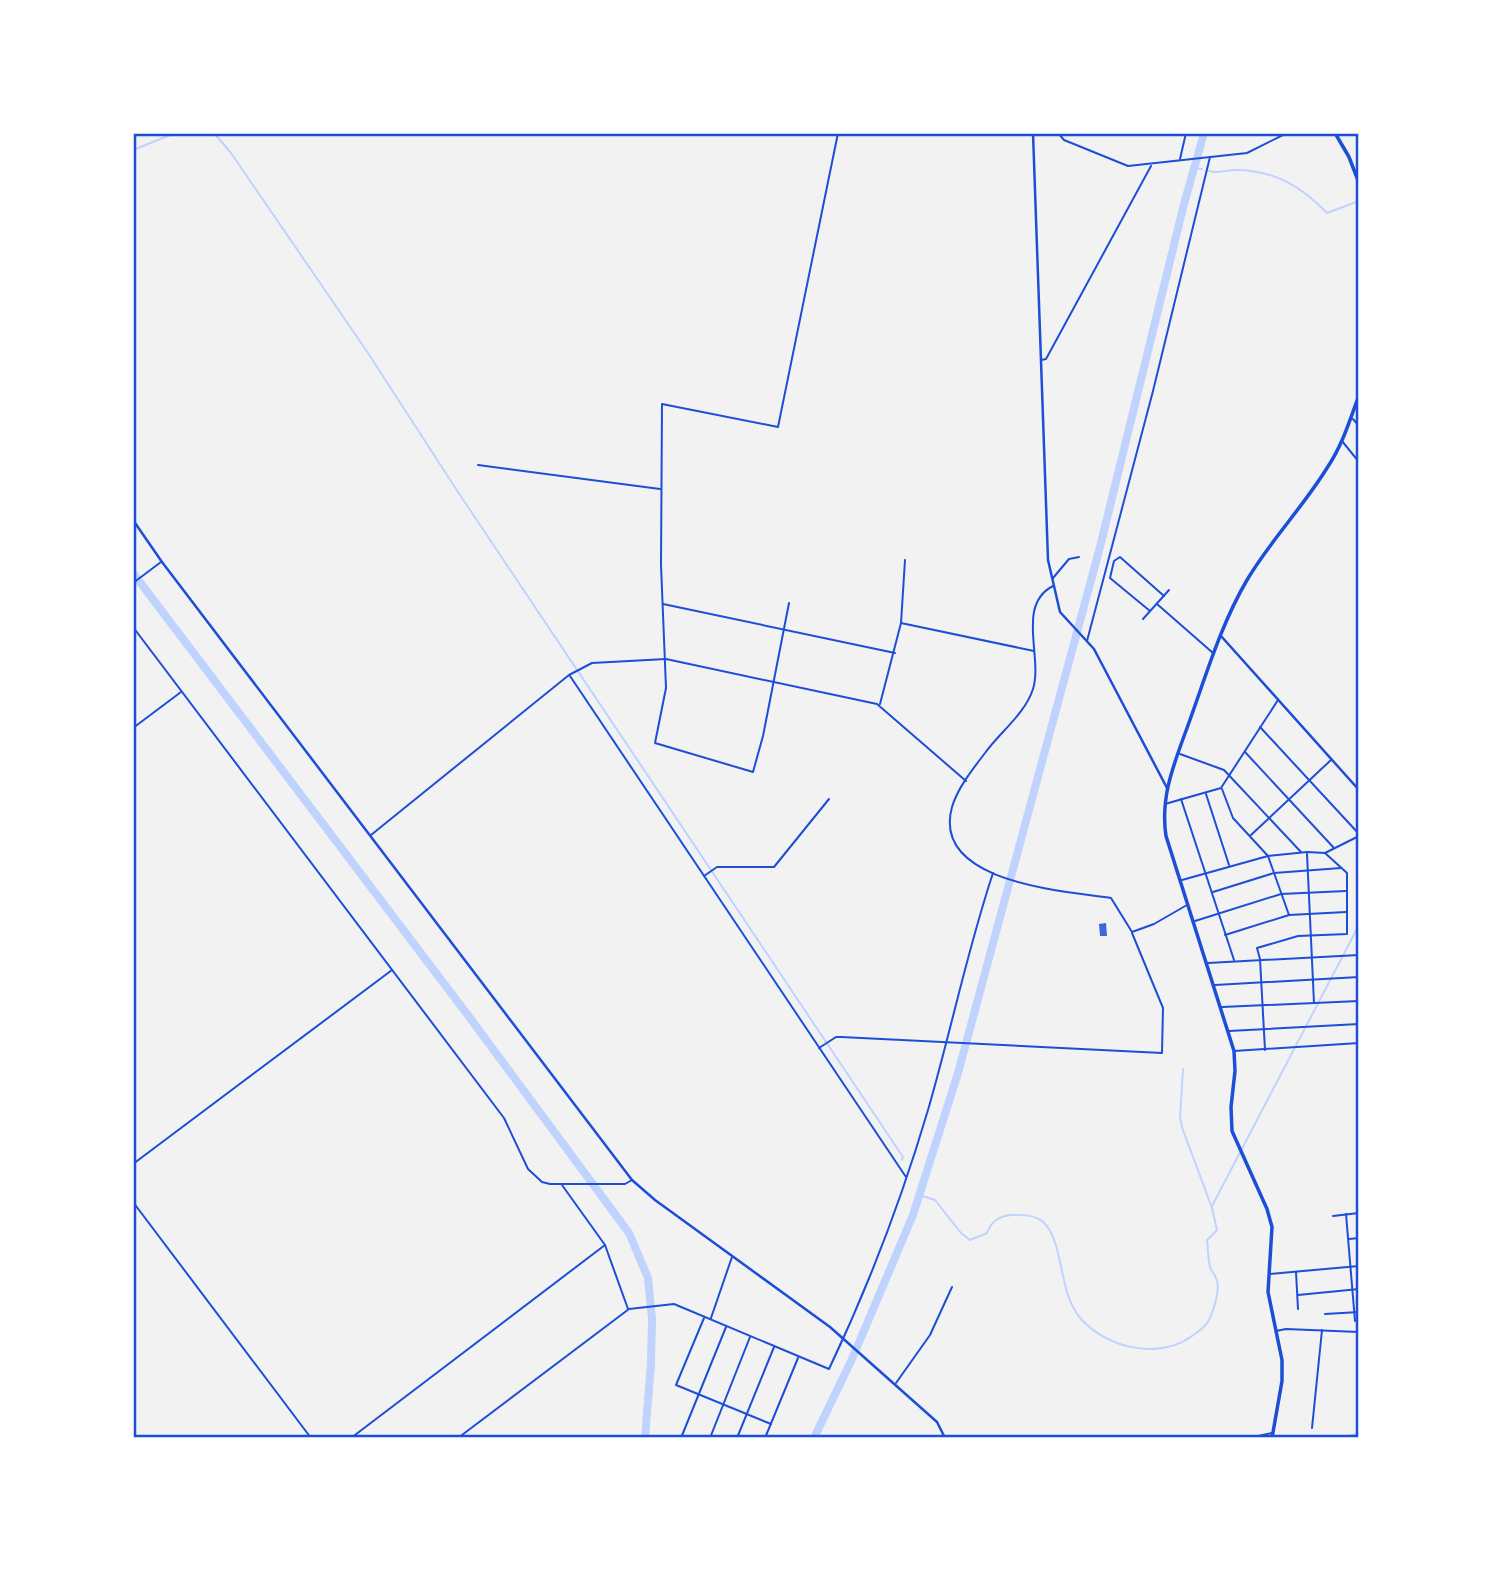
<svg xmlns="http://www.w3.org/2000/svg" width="1492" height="1571" font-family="Manrope,sans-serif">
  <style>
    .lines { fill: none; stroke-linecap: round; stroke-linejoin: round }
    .stream { stroke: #bfd3fe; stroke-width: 2 }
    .river { stroke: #bfd3fe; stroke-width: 8 }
    .building { fill: #3d67dc }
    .minor { stroke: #1d4ed8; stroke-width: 2 }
    .tertiary { stroke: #1d4ed8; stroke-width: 2.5 }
    .secondary { stroke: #1d4ed8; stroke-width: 3.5 }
    .neatline { fill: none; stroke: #1d4ed8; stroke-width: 2.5 }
  </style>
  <rect width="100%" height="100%" fill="#f2f2f2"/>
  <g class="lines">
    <g class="stream">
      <polyline points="214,133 231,153 368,353 456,489 903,1157 902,1160"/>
      <polyline points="133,150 175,133"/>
      <polyline points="1193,168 1202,169"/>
      <path d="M1209 171C1219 174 1225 170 1235 170 1274 170 1301 186 1327 213L1359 201"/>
      <path d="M919 1195 935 1200 961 1233 970 1240 987 1233C989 1229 991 1223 996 1220 1006 1213 1032 1213 1042 1221 1065 1240 1057 1292 1081 1319 1107 1348 1159 1360 1192 1336 1199 1331 1207 1326 1210 1318 1214 1309 1220 1290 1217 1281 1216 1276 1212 1272 1210 1267 1208 1258 1208 1249 1207 1240L1217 1230 1212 1208 1183 1130 1180 1118 1183 1069"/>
      <polyline points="1212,1206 1359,925"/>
    </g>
    <g class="river">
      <polyline points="133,573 470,1018 629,1233 648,1278 652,1319 651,1363 645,1438"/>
      <polyline points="814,1438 852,1359 913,1215 958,1073 1100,547 1184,204 1204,133"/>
      <polyline points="1352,1438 1359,1436"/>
    </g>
  </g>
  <polygon class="building" points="1106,923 1107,936 1100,936 1099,924"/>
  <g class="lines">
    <g class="minor">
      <polyline points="1058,133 1064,140 1128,166 1247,153 1287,133"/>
      <polyline points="1180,159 1186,133"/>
      <polyline points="1041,360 1046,359 1151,166"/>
      <polyline points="1353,419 1359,426"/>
      <polyline points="1342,441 1359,462"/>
      <polyline points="478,465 660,489"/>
      <polyline points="905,560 901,623 1034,651"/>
      <polyline points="1053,578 1069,559 1079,557"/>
      <polyline points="133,583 161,562"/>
      <path d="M1053 586C1016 605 1043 657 1033 689 1025 714 1000 732 985 753 973 769 958 787 952 807 931 883 1064 891 1111 898L1132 932 1154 924 1187 905"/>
      <polyline points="789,603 763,736 753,772 655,743 666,688 661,565 662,404 778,427 838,133"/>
      <polyline points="663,604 895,653"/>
      <polyline points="1157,604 1213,653"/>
      <polyline points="1150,611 1110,578 1114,561 1120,557 1164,596"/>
      <polyline points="1143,619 1169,590"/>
      <polyline points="133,627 504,1118 528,1169 542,1182 550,1184 625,1184 632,1180"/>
      <polyline points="1087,641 1153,391 1210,157"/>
      <polyline points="570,676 906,1177"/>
      <polyline points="880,704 901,623"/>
      <polyline points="1260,727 1359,834"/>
      <polyline points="133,728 181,692"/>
      <polyline points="1245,752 1334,848"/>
      <polyline points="1180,754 1224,770 1301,852"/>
      <polyline points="1222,789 1233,818 1268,856 1289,915"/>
      <polyline points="1206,794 1229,865"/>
      <polyline points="1181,799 1234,960"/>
      <polyline points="1165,804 1221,788 1278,700"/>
      <polyline points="371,835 569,675 592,663 666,659 877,704 966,781"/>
      <polyline points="1251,835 1331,760"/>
      <polyline points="1307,854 1314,1003"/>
      <polyline points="704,876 717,867 774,867 829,799"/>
      <polyline points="1182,880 1268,856 1307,852 1325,853 1359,836"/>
      <polyline points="1213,892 1274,873 1341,868"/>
      <polyline points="1195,921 1281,894 1346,891"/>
      <polyline points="1225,935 1289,915 1346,912"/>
      <polyline points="1208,963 1359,955"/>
      <polyline points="1215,985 1359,977"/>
      <polyline points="1222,1007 1359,1001"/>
      <polyline points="1229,1031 1359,1024"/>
      <polyline points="819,1048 836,1037 841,1037 1162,1053 1163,1008 1132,933"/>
      <polyline points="1265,1050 1260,959 1257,948 1298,936 1347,934 1347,873 1325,853"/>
      <polyline points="1234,1051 1359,1043"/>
      <polyline points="133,1164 392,970"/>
      <polyline points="562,1185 605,1245 628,1309"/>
      <polyline points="133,1202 311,1438"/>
      <polyline points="1346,1214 1355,1321"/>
      <polyline points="1333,1216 1359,1213"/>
      <polyline points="1349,1239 1359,1238"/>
      <polyline points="1296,1272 1298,1309"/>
      <polyline points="1269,1274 1359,1266"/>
      <polyline points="1298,1295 1359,1289"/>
      <polyline points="1325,1314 1359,1312"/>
      <polyline points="704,1318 676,1385 771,1424"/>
      <polyline points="711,1318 732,1257"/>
      <polyline points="1276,1331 1286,1329 1359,1332"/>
      <polyline points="896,1383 930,1335 952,1287"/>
      <polyline points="1312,1428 1322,1330"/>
      <polyline points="351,1438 605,1245"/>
      <path d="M458 1438 629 1309 674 1304 829 1369C869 1285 902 1198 928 1110 951 1031 967 951 993 873"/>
      <polyline points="681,1438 726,1327"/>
      <polyline points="710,1438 750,1337"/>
      <polyline points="737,1438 774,1347"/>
      <polyline points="765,1438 798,1358"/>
      <polyline points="1249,1438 1272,1433"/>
    </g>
    <g class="tertiary">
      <polyline points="1033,133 1048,560 1060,612 1094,649 1167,788"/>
      <polyline points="133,520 162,562 632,1180 655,1200 830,1327 937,1422 945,1438"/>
      <polyline points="1221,636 1359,790"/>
    </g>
    <g class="secondary">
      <polyline points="1335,133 1349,157 1359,183"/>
      <path d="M1272 1438 1282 1381V1360L1268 1292 1272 1227 1267 1209 1232 1131 1231 1107 1235 1071 1234 1051 1166 836C1160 797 1174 764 1187 728 1205 679 1220 626 1247 580 1270 541 1303 507 1327 468 1342 446 1350 420 1359 395"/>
    </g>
  </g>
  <rect width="1492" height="1571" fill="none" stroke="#ffffff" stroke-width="270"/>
  <rect x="135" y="135" width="1222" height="1301" class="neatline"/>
</svg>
